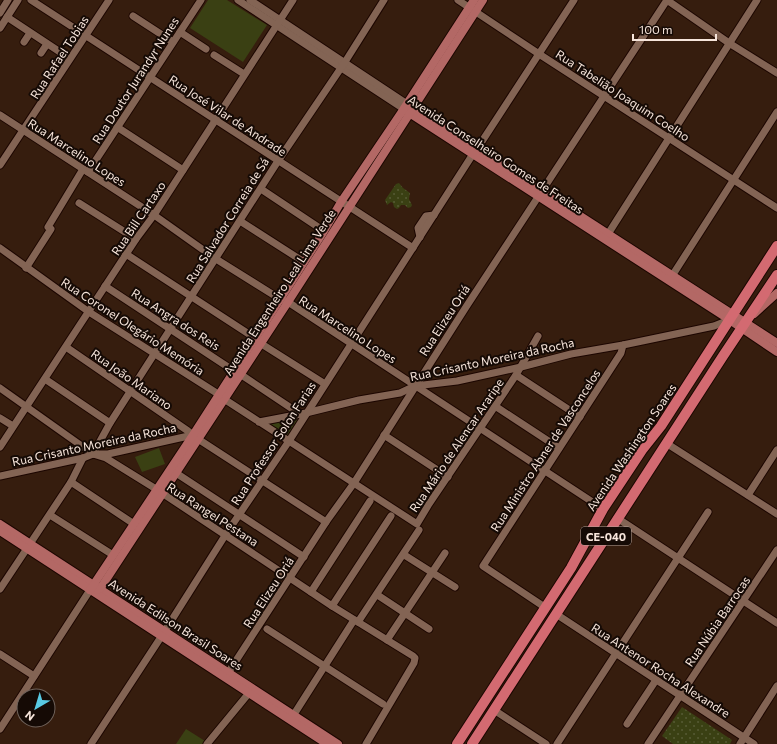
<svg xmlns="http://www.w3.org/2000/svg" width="777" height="744" font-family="Commissioner,sans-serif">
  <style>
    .grass { fill: url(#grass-dots) }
    .park { fill: #3a4013 }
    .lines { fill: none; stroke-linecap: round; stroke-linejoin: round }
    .minor-casing { stroke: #1c0600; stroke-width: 9 }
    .major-casing { stroke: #1c0600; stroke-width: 10 }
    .highway-casing { stroke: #1c0600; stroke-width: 12 }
    .minor { stroke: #836454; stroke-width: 7 }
    .major { stroke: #b36865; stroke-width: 8 }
    .highway { stroke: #d36a71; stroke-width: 10 }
    .labels { text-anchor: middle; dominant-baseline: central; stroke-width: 4; stroke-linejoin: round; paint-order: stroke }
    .shield { fill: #150a05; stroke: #b3a39b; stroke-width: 1 }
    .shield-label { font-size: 11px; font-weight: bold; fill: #f7e5db }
    .street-label { font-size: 12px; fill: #f7e5db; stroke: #150a05 }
  </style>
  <defs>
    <pattern id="grass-dots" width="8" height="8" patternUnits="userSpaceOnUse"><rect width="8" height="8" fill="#3a4013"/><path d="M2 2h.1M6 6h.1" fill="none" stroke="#575b35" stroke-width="1.8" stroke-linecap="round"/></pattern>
  </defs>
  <rect width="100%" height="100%" fill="#361d0e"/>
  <g class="grass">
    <polygon points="399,183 403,188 410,193 409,199 412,205 411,207 408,208 405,205 401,205 399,208 397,209 394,207 393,203 391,202 387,205 385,200 396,184"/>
    <polygon points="682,707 732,740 730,744 673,744 662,736"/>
  </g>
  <g class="park">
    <polygon points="208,0 227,0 267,25 243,62 190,28"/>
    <polygon points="299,417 287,436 268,423"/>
    <polygon points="159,448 165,464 142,472 135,457"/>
    <polygon points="186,729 205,741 202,744 176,744"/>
  </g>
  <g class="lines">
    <defs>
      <g id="minor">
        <polyline points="31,0 413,248"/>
        <polyline points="238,0 404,109"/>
        <polyline points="250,0 407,104"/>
        <polyline points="458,0 539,54 777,208"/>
        <polyline points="667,0 729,43 777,73"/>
        <polyline points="0,13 8,0"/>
        <polyline points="133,16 173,42"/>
        <polyline points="7,17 63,54"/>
        <polyline points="0,28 18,0"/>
        <polyline points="180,32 206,49"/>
        <polyline points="24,42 30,33"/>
        <polyline points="41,53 47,44"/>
        <polyline points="214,55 244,74"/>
        <polyline points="0,115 154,215 216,259 280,299 288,302 603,509"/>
        <polyline points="117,127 183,170"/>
        <polyline points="477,149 574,0"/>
        <polyline points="0,165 109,0"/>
        <polyline points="88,172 201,0"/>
        <polyline points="261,189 324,231"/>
        <polyline points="79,203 136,239"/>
        <polyline points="240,221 304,262"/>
        <polyline points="608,234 757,0"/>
        <polyline points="420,237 418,228 426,216 434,215"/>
        <polyline points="0,248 89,312 215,392 224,399 417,524 429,504 516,375 538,336"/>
        <polyline points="126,254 255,338"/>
        <polyline points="26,268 51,229 48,227 83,169"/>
        <polyline points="672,276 777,112"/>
        <polyline points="105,286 234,371"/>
        <polyline points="260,343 325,384"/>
        <polyline points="66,347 188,431 198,439 326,522"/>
        <polyline points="240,374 300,414"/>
        <polyline points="516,375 580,417"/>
        <polyline points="45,379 110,423"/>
        <polyline points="0,388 93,454 106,458 156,489 332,606 413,656 415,658 414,663 366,744"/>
        <polyline points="495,406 559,448"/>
        <polyline points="0,418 13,426"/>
        <polyline points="259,422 306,413 359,400 400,393 415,386 457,381 521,367 571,354 623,345 714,326 729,320"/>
        <polyline points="384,435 448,477"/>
        <polyline points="666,443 777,514"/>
        <polyline points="0,447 136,239 154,215 293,0"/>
        <polyline points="93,454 110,423 278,161 345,62 384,0"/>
        <polyline points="176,473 304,557"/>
        <polyline points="0,476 83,458 93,454 108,454 193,435"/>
        <polyline points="71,482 134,524"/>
        <polyline points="748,495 777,450"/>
        <polyline points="50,515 113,555"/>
        <polyline points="617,518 777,623"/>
        <polyline points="406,556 455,587"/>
        <polyline points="0,589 71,482 83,458"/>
        <polyline points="311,592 370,501"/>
        <polyline points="379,596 429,629"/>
        <polyline points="332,606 391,516"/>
        <polyline points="546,608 483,566 621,353 623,345"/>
        <polyline points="556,614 754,744"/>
        <polyline points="358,622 419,530"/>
        <polyline points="267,629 383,704"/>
        <polyline points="387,640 445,553"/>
        <polyline points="0,654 34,676"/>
        <polyline points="228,673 326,522 354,483 466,307 667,0"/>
        <polyline points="494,710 546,744"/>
        <polyline points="291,719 354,620"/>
        <polyline points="627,724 656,680"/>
        <polyline points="0,729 90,590"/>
        <polyline points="91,744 161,637 226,534 289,441 473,154"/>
        <polyline points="207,744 249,693"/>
        <polyline points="557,744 708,512"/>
        <polyline points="648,744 777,550"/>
        <polyline points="740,744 777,686"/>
      </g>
      <g id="major">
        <polyline points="410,106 777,343"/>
        <polyline points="406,111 722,315 777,352"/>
        <polyline points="754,314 777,293"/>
        <polyline points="0,524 338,744"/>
        <polyline points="0,531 327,744"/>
        <polyline points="90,590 100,589 288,302 483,0"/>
        <polyline points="90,590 193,435 324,231 341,202 401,113 474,0"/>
      </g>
      <g id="highway">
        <polyline points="457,744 571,568 603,509 642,450 661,426 777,246"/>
        <polyline points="472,744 723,356 777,275"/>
      </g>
    </defs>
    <use href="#minor" class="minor-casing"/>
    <use href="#major" class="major-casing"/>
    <use href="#highway" class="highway-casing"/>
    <use href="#minor" class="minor"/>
    <use href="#major" class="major"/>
    <use href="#highway" class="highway"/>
  </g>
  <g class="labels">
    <rect class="shield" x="581" y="527" width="50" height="18" rx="3"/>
    <g class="shield-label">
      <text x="606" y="536">CE-040</text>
    </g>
    <g class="street-label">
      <text transform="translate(59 57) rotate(-57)">Rua Rafael Tobias</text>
      <text transform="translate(135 80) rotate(-57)">Rua Doutor Jurandyr Nunes</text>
      <text transform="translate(623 95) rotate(33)">Rua Tabelião Joaquim Coelho</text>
      <text transform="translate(228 115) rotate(33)">Rua José Vilar de Andrade</text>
      <text transform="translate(77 152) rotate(33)">Rua Marcelino Lopes</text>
      <text transform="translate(496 154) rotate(33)">Avenida Conselheiro Gomes de Freitas</text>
      <text transform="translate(138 218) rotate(-56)">Rua Bill Cartaxo</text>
      <text transform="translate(227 220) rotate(-58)">Rua Salvador Correia de Sá</text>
      <text transform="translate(279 292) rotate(-57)">Avenida Engenheiro Leal Lima Verde</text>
      <text transform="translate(176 319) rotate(33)">Rua Angra dos Reis</text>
      <text transform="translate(444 320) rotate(-57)">Rua Elizeu Oriá</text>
      <text transform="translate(133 326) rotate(33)">Rua Coronel Olegário Memória</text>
      <text transform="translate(348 329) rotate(33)">Rua Marcelino Lopes</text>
      <text transform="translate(492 359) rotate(-12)">Rua Crisanto Moreira da Rocha</text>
      <text transform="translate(132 379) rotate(35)">Rua João Mariano</text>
      <text transform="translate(273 443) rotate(-57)">Rua Professor Solon Farias</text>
      <text transform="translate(94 444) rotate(-12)">Rua Crisanto Moreira da Rocha</text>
      <text transform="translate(456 445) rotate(-56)">Rua Mário de Alencar Araripe</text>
      <text transform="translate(631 447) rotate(-56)">Avenida Washington Soares</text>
      <text transform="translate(545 450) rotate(-57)">Rua Ministro Abner de Vasconcelos</text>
      <text transform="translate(213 514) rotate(33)">Rua Rangel Pestana</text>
      <text transform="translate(268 592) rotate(-57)">Rua Elizeu Oriá</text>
      <text transform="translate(717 621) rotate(-56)">Rua Núbia Barrocas</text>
      <text transform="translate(176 624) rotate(33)">Avenida Edilson Brasil Soares</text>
      <text transform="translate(661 670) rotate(33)">Rua Antenor Rocha Alexandre</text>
    </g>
  </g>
  <g transform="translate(36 708) rotate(218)"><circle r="19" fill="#150a05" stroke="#6f625b"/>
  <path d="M0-3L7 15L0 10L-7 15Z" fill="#58c9e3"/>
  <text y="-6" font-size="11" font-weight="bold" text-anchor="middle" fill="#f7e5db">N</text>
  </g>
  <path d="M633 34v6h83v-6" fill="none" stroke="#f7e5db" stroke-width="2"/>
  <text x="639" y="34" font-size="12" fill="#f7e5db" stroke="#150a05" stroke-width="3" paint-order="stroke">100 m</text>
</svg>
